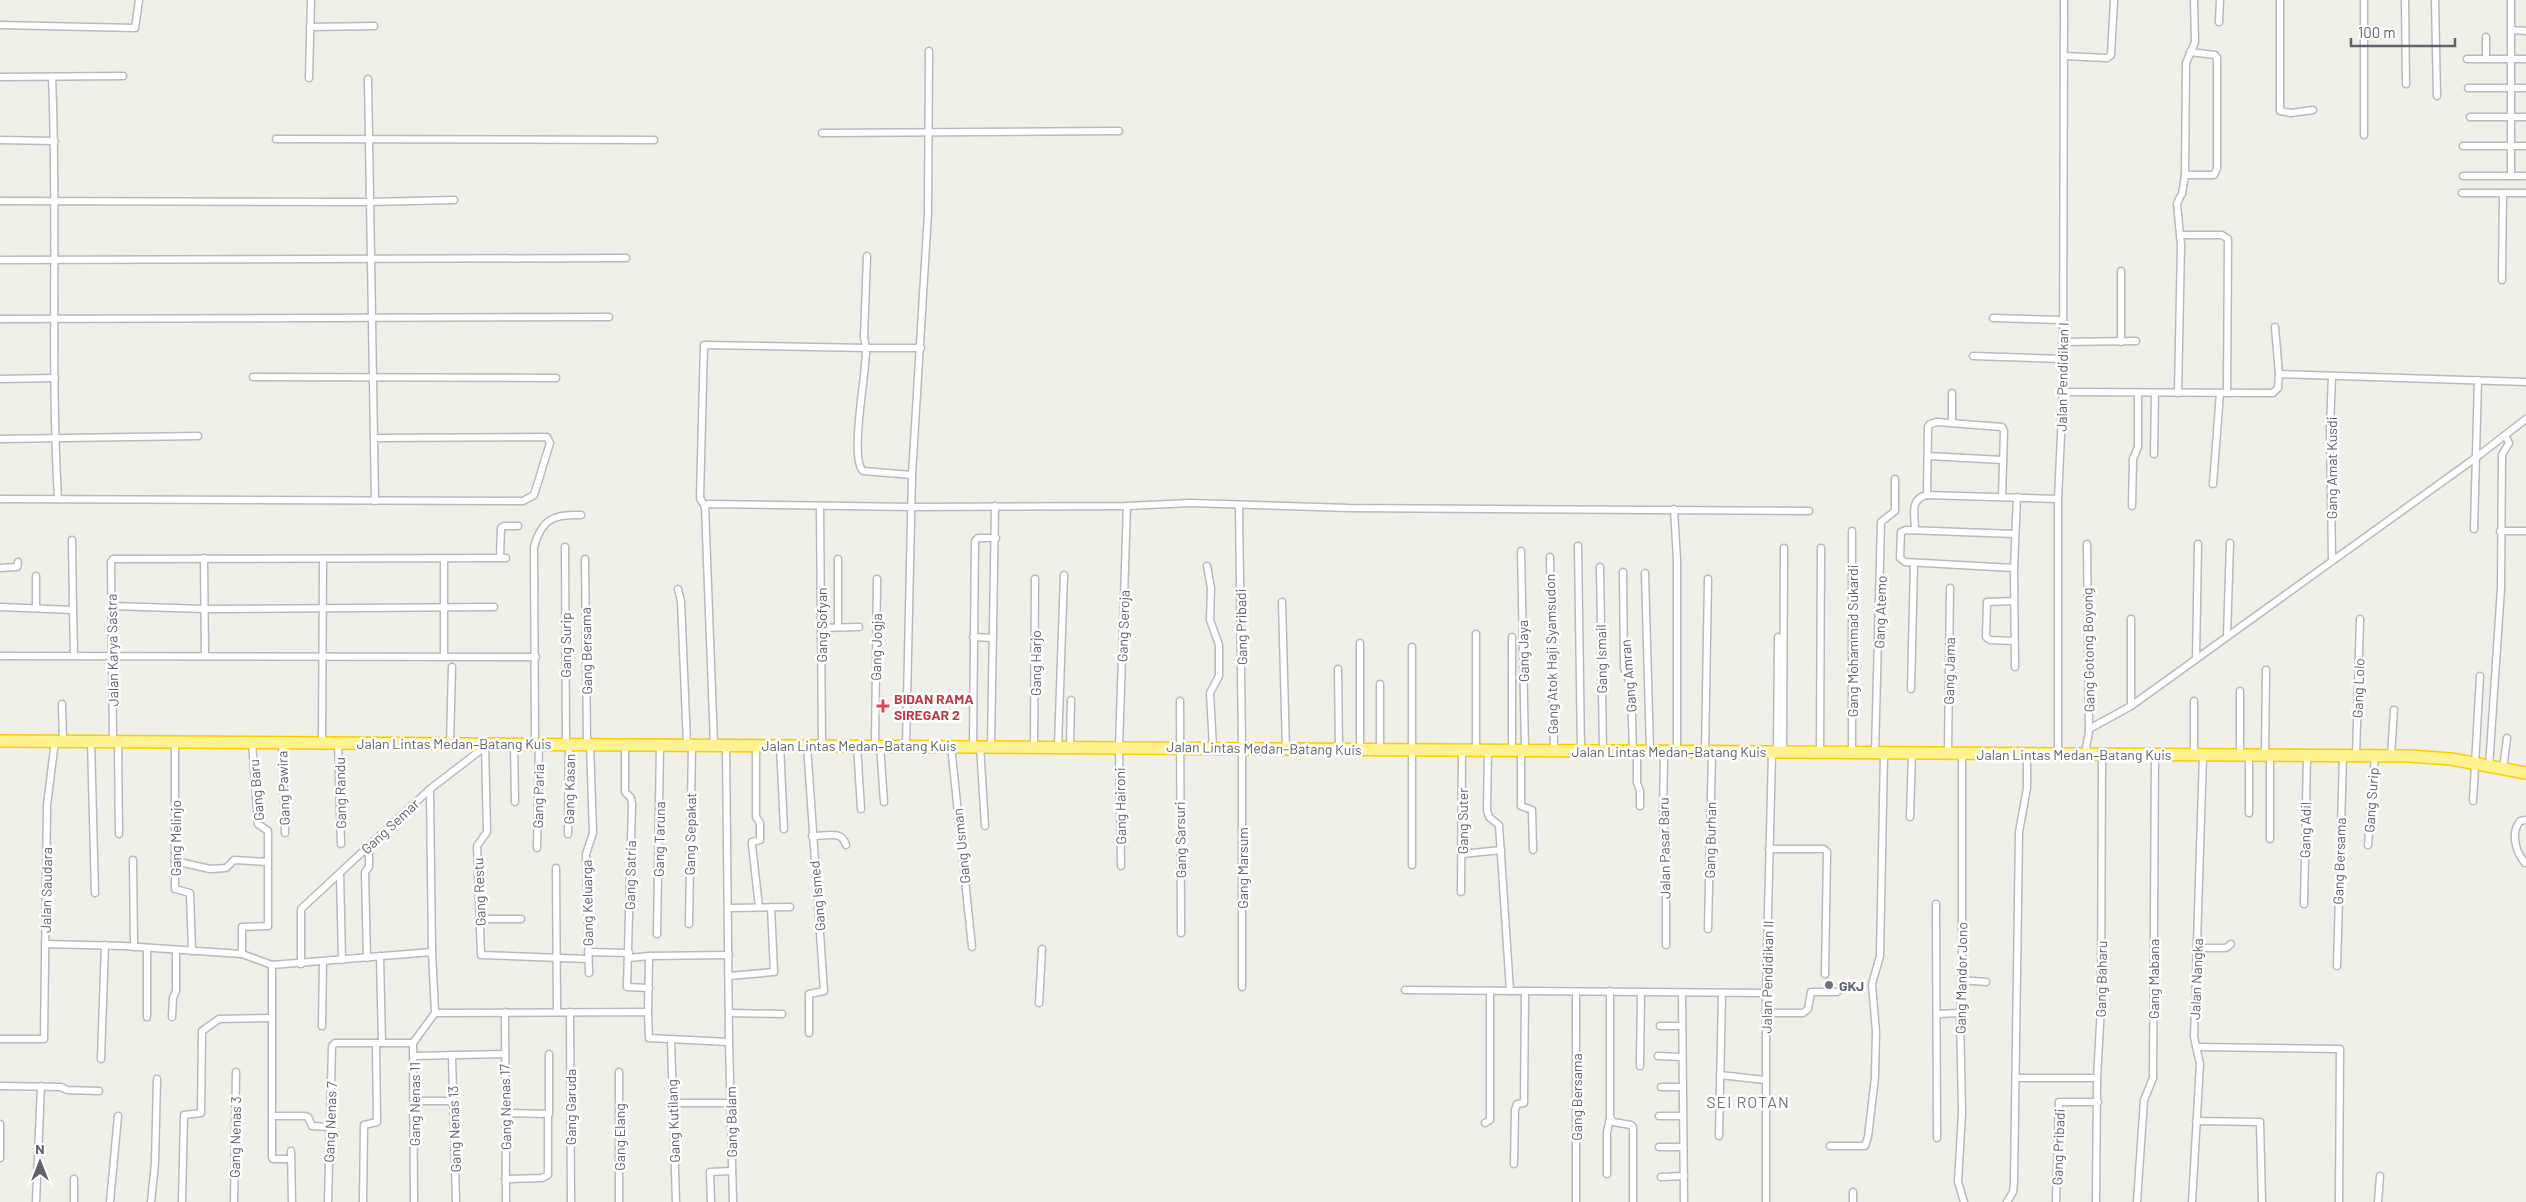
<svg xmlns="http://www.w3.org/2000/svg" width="2526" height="1202" font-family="Barlow,sans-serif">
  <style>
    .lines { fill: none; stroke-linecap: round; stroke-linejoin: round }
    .street-casing { stroke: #b8b9be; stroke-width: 9 }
    .highway-casing { stroke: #f9cd00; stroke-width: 14 }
    .street { stroke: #fff; stroke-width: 6 }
    .highway { stroke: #fff291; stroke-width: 11 }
    .health-dot { fill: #e0444e; stroke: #fff; stroke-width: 2 }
    .worship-dot { fill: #6b7280; stroke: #fff; stroke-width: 2 }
    .labels { text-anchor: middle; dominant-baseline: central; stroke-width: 5; stroke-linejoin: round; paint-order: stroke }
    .street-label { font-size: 14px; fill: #5f6268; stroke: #fff }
    .health-label { font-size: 14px; font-weight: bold; fill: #be3a42; stroke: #fff; text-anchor: start }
    .worship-label { font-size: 14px; font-weight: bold; fill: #5b616d; stroke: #fff; text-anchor: start }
    .quarter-label { font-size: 16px; letter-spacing: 1px; fill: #70737a; stroke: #fff }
  </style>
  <rect width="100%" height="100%" fill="#f1f0e8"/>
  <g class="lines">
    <defs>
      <g id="street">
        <polyline points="2280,0 2280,111 2291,113 2313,110"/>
        <polyline points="2364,0 2364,135"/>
        <polyline points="2405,0 2406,84"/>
        <polyline points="2435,0 2437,96"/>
        <polyline points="2219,22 2220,0"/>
        <polyline points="0,25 135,28 139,0"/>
        <polyline points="310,27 374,26"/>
        <polyline points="2512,30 2526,31"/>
        <polyline points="2064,56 2107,58 2111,55 2114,0"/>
        <polyline points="2467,59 2526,59"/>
        <polyline points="2486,59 2486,37"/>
        <polyline points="0,77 123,76"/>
        <path d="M52 77C58 218 50 359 58 499"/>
        <polyline points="309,78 311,0"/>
        <polyline points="368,79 375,501"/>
        <polyline points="2468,88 2526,88"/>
        <polyline points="2470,117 2526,117"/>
        <polyline points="822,133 1119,131"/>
        <polyline points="276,139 654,140"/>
        <polyline points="0,140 55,141"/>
        <polyline points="2463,146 2526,146"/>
        <polyline points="2185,175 2214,175 2217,169 2217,58 2215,55 2190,52"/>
        <polyline points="2463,176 2526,176"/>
        <polyline points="2511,176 2511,0"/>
        <polyline points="2462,193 2526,193"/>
        <polyline points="2182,194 2185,175 2186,63 2195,42 2194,0"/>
        <polyline points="0,201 369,202 454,200"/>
        <polyline points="2180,235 2222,235 2228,239 2227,393"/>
        <polyline points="0,260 626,258"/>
        <polyline points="2121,271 2121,342"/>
        <polyline points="2502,280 2503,193"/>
        <polyline points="1993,318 2062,320"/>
        <polyline points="0,319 609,317"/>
        <polyline points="2275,327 2279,374"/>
        <polyline points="2063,342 2136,341"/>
        <polyline points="1973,356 2062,359"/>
        <polyline points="253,377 556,378"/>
        <polyline points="0,379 55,378"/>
        <polyline points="2063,392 2273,393 2278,388 2279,374 2526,382"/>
        <polyline points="2178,393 2181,245 2177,204 2180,197"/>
        <polyline points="1952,423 1952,393"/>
        <polyline points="0,439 198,436"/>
        <polyline points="2154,454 2155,393"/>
        <polyline points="1928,456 2003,460"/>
        <path d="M912 475 863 471C849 458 867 371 866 348H921"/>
        <polyline points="2213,484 2220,393"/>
        <polyline points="1927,495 1928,427 1930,424 1937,422 2002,427 2004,431 2002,497"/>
        <polyline points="0,499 523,501 534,495 550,443 547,437 374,438"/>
        <polyline points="820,506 822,745"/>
        <polyline points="1239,506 1242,748 1242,987"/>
        <polyline points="2132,506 2133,459 2138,447 2138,393"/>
        <polyline points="705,507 708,504 912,507 1127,506 1190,503 1349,508 1809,511"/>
        <polyline points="1674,509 1677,560 1677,751"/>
        <polyline points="2474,529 2478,380"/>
        <path d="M1915 530C1915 515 1909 499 1927 495L2058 499"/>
        <polyline points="2500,531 2526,531"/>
        <polyline points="72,540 73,610"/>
        <polyline points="1578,546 1581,751"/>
        <polyline points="565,547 566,743"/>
        <polyline points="1521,551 1525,750"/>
        <polyline points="1550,557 1554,751"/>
        <polyline points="204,558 205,656"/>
        <polyline points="500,558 501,528 504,526 518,526"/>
        <polyline points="585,559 587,743"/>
        <polyline points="838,559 838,627"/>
        <polyline points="2332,560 2330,428 2332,376"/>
        <polyline points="1207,566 1211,588 1210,620 1219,645 1219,676 1210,693 1213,748"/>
        <polyline points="1600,567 1603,751"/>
        <polyline points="0,568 17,567 18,562"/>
        <polyline points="2014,568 1905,562 1900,558 1901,532 1906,530 2015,534"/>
        <polyline points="1623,572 1624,668 1631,687 1633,751"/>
        <polyline points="1645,573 1650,751"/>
        <polyline points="36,576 36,608"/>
        <polyline points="678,589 681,601 687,744"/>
        <polyline points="2014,601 1987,602 1986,637 1990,640 2014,641"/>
        <polyline points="1282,602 1286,749"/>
        <polyline points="112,606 205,609 494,607"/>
        <polyline points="0,607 73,610 74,655"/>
        <polyline points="821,628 859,627"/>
        <polyline points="2227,636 2230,543"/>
        <polyline points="973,637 993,638"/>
        <polyline points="1360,643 1360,749"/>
        <polyline points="0,656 536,657"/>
        <polyline points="444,657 444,559"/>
        <polyline points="2196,659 2198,544"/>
        <polyline points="2015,667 2014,568 2017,497"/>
        <polyline points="1338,669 1339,749"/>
        <polyline points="1911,689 1914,563"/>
        <polyline points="1180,701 1181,933"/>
        <polyline points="2194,701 2194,755"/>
        <polyline points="62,704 63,741"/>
        <polyline points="2131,706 2131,619"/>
        <polyline points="2089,729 2131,706 2478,456 2526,419"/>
        <polyline points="91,741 95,893"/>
        <polyline points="113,741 111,562 113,559 506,558"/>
        <polyline points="118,741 119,834"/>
        <polyline points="175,741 175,889 190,893 192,951"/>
        <polyline points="282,742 285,833"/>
        <polyline points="322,742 323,559"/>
        <polyline points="338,742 341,844"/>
        <polyline points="450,743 452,667"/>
        <polyline points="485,743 487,832 477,846 481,955 588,959"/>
        <polyline points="514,743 515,802"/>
        <path d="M535 743 534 547C542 518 555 514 581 515"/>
        <polyline points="625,744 625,792 631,798 632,804 627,987 649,988"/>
        <polyline points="714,744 705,507 700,498 704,345 866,348 864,337 867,256"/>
        <polyline points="756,745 756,817 760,823 760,840 752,842 752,845 759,907"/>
        <polyline points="780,745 784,829"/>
        <polyline points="807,745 824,991 809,994 809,1033"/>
        <polyline points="857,745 861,809"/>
        <polyline points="875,745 877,579"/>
        <polyline points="880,745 884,802"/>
        <polyline points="906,745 912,475 928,213 929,51"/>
        <polyline points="951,746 972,947"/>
        <polyline points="973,746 975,541 978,538 996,538"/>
        <polyline points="980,746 985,826"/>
        <polyline points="991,746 995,506"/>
        <polyline points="1034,746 1035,579"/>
        <polyline points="1058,746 1064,575"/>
        <polyline points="1070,746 1071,700"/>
        <polyline points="1380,749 1380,684"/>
        <polyline points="1476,750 1476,634"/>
        <polyline points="1488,750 1487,810 1489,817 1499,825 1510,991"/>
        <polyline points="1512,750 1512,637"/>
        <polyline points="1521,750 1521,806 1532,810 1533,850"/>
        <polyline points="1637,751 1637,783 1640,791 1640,806"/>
        <polyline points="1664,751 1663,818 1666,853 1666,945"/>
        <polyline points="1705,752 1708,579"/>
        <polyline points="1777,752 1778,637"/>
        <polyline points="1783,752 1784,548"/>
        <polyline points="1820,752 1821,548"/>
        <polyline points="1852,752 1852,531"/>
        <polyline points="1875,753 1881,522 1895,511 1895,479"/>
        <polyline points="1948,753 1950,588"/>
        <polyline points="1962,754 1962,980 1960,1013 1962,1113 1958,1182 1964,1202"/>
        <polyline points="2085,754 2089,731 2087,544"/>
        <polyline points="2058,755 2058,499 2063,392 2064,0"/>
        <polyline points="2240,755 2240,691"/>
        <polyline points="2249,755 2249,813"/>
        <polyline points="2265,755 2266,670"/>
        <polyline points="2270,756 2270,839"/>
        <polyline points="2391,756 2394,710"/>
        <polyline points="2356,757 2360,619"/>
        <polyline points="2489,767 2501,588 2502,455 2509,443 2505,435"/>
        <polyline points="2503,769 2507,738"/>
        <polyline points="430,789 432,952"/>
        <polyline points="2473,801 2480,676"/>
        <polyline points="1910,817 1912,753"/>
        <polyline points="568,834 569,743"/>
        <path d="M812 836C826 836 842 830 846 845"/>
        <polyline points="2368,845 2375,756"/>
        <polyline points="537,848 539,743"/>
        <polyline points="1769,849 1824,849 1827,852 1825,974"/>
        <polyline points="1462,854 1501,850"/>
        <polyline points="133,860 134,947"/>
        <polyline points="175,861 210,869 226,868 234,860 267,862"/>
        <path d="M2525 863C2516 852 2510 834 2520 821L2526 820"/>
        <polyline points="1412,865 1412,647"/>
        <polyline points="1121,866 1119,747 1127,506"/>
        <polyline points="556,868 557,1012"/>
        <polyline points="340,873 342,960"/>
        <polyline points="1461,892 1462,750"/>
        <polyline points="1936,904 1937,1138"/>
        <polyline points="2304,904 2307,756"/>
        <polyline points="729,908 790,907"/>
        <polyline points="479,919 521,919"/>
        <polyline points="689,924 692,744"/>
        <polyline points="1708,929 1712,752"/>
        <polyline points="657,934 660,744"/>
        <polyline points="45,944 124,946 242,954 272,965 432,952 435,1013 648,1012 649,1038 729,1042 726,744"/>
        <polyline points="2197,948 2226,948 2231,944"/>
        <polyline points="588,952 629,953"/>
        <polyline points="242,954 242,927 268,926 268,831 258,824 252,742"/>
        <polyline points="380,956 382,1043"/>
        <polyline points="367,958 365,872 369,867 369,846"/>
        <polyline points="629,958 649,956"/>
        <polyline points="301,964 301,909 430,789 486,746"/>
        <polyline points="272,965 272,1157 273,1159 291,1159"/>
        <polyline points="2337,966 2343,757"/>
        <polyline points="589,973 586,854 593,833 590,743"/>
        <polyline points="729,976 774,972 771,907"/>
        <polyline points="1962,980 1986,982"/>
        <polyline points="1405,990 1766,993"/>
        <polyline points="1610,991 1610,1117 1613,1122 1631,1125 1633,1127 1633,1202"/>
        <polyline points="1576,992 1576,1202"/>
        <polyline points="1682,993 1684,1202"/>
        <polyline points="1039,1003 1042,949"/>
        <polyline points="505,1012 506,1202"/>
        <polyline points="570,1012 571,1202"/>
        <polyline points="648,1012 649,956 729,955"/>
        <polyline points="729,1013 782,1014"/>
        <polyline points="1767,1013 1803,1013 1808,1009 1811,992 1837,992"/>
        <polyline points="1938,1014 1960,1013"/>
        <polyline points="147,1017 147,948"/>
        <polyline points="172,1017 173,998 176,991 176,950"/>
        <polyline points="322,1026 323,962"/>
        <polyline points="1660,1026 1682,1026"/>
        <polyline points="0,1039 44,1039 47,805 55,741"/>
        <polyline points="671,1041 676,1202"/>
        <polyline points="729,1042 733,1202"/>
        <polyline points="2196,1047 2340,1049 2339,1202"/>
        <polyline points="452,1055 456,1202"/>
        <polyline points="414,1056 504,1054"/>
        <polyline points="1658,1056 1682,1057"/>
        <polyline points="101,1059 105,945"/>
        <polyline points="1640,1066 1641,992"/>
        <polyline points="619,1072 619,1202"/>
        <polyline points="1720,1075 1765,1080"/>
        <polyline points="2016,1078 2097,1078"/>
        <polyline points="0,1086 61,1087 67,1090 99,1091"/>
        <polyline points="1661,1087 1682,1087"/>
        <polyline points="414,1101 452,1101"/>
        <polyline points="672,1103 730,1103"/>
        <polyline points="504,1113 549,1114 549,1054"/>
        <polyline points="272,1116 305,1116 308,1117 312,1126 329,1127"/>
        <polyline points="1659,1116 1682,1116"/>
        <polyline points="2196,1121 2260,1122 2262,1202"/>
        <polyline points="1485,1123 1490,1120 1490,991"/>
        <polyline points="0,1124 0,1158"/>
        <polyline points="1719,1136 1722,993"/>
        <polyline points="1830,1146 1865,1146 1868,1137 1875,1077 1876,1032 1872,984 1880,956 1884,753"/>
        <polyline points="1659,1147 1683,1147"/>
        <polyline points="291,1151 292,1202"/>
        <polyline points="1514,1164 1515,1110 1517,1104 1524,1103 1525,992"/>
        <polyline points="1607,1174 1607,1132 1610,1118"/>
        <polyline points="1661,1177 1684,1176"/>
        <polyline points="505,1179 542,1178 548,1175 548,1115"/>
        <polyline points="1853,1192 1853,1202"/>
        <polyline points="36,1202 41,1086"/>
        <polyline points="74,1202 74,1179"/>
        <polyline points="110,1202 118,1116"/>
        <polyline points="151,1202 155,1163 157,1079"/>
        <polyline points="182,1202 184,1115 201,1113 202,1031 219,1019 272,1018"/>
        <polyline points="234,1202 236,1072"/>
        <polyline points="328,1202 332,1046 335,1043 413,1043"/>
        <polyline points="363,1202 364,1125 377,1122 376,1043"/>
        <polyline points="414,1202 413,1043 435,1013"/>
        <polyline points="711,1202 710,1172 732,1171"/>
        <polyline points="1766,1202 1766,993 1772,752"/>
        <polyline points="2007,1202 2013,1192 2014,1183 2019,832 2027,788 2027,755"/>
        <polyline points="2056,1202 2059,1102 2098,1102"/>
        <polyline points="2096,1202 2097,1078 2101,1007 2102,756"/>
        <polyline points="2137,1202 2144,1100 2153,1078 2155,755"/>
        <polyline points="2192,1202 2200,1064 2194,1037 2203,755"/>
        <polyline points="2378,1202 2380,1176"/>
      </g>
      <polyline id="highway" points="0,741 2409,756 2451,759 2526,773"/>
    </defs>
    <use href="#street" class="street-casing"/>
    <use href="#highway" class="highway-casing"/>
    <use href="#street" class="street"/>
    <use href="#highway" class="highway"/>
  </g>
  <path class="health-dot" d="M880.5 698.5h5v5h5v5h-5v5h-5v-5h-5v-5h5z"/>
  <circle class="worship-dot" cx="1829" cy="985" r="5"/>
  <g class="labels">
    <g class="street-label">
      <text transform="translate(2062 377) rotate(-89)">Jalan Pendidikan I</text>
      <text transform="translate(2331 468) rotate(-90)">Gang Amat Kusdi</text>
      <text transform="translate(1880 612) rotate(-88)">Gang Atemo</text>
      <text transform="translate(821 625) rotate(-90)">Gang Sofyan</text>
      <text transform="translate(1123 626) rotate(-88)">Gang Seroja</text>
      <text transform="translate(1241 627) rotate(-91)">Gang Pribadi</text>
      <text transform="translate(1852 641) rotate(-90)">Gang Mohammad Sukardi</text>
      <text transform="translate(565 645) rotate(-90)">Gang Surip</text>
      <text transform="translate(876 647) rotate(-89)">Gang Jogja</text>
      <text transform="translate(112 650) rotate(-91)">Jalan Karya Sastra</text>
      <text transform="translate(2088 650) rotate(-91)">Gang Gotong Boyong</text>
      <text transform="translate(586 651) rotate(-91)">Gang Bersama</text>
      <text transform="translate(1523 651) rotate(-91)">Gang Jaya</text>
      <text transform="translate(1551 654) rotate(-91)">Gang Atok Haji Syamsudon</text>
      <text transform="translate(1601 659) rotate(-91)">Gang Ismail</text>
      <text transform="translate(1035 663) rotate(-90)">Gang Harjo</text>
      <text transform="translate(1949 671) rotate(-89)">Gang Jama</text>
      <text transform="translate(1628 676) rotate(-95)">Gang Amran</text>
      <text transform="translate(2358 688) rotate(-88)">Gang Lolo</text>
      <text x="454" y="743">Jalan Lintas Medan–Batang Kuis</text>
      <text x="859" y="745">Jalan Lintas Medan–Batang Kuis</text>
      <text transform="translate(1264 748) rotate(1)">Jalan Lintas Medan–Batang Kuis</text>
      <text x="1669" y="751">Jalan Lintas Medan–Batang Kuis</text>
      <text x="2074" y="754">Jalan Lintas Medan–Batang Kuis</text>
      <text transform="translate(283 788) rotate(-92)">Gang Pawira</text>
      <text transform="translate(569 789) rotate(-89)">Gang Kasan</text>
      <text transform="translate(256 790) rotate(-95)">Gang Baru</text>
      <text transform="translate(340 793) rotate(-91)">Gang Randu</text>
      <text transform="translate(538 796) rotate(-89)">Gang Paria</text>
      <text transform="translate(2371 800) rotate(-86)">Gang Surip</text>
      <text transform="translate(1120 806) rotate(-91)">Gang Haironi</text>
      <text transform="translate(1462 821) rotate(-90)">Gang Suter</text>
      <text transform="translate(390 826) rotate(-43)">Gang Semar</text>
      <text transform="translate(2305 830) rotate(-89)">Gang Adil</text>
      <text transform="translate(690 834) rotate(-89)">Gang Sepakat</text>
      <text transform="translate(175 838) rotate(-90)">Gang Melinjo</text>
      <text transform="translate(659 839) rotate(-89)">Gang Taruna</text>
      <text transform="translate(1180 840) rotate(-91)">Gang Sarsuri</text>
      <text transform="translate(1710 840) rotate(-89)">Gang Burhan</text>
      <text transform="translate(961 846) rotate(-96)">Gang Usman</text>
      <text transform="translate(1664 848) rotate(-91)">Jalan Pasar Baru</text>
      <text transform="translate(2339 861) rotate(-88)">Gang Bersama</text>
      <text transform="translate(1242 868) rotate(-90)">Gang Marsum</text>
      <text transform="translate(630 875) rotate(-89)">Gang Satria</text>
      <text transform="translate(46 890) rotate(-89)">Jalan Saudara</text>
      <text transform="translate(479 892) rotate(-92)">Gang Restu</text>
      <text transform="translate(817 896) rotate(-95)">Gang Ismed</text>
      <text transform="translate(587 903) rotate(-91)">Gang Keluarga</text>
      <text transform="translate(1767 977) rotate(-89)">Jalan Pendidikan II</text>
      <text transform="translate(1961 978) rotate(-89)">Gang Mandor Jono</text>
      <text transform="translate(2101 979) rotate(-89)">Gang Baharu</text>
      <text transform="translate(2153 979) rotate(-90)">Gang Mabana</text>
      <text transform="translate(2196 979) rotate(-88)">Jalan Nangka</text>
      <text transform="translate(1576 1097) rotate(-90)">Gang Bersama</text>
      <text transform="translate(414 1104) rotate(-90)">Gang Nenas 11</text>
      <text transform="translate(505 1107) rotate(-91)">Gang Nenas 17</text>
      <text transform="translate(570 1107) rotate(-90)">Gang Garuda</text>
      <text transform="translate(673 1121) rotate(-92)">Gang Kutilang</text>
      <text transform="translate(330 1122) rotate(-88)">Gang Nenas 7</text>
      <text transform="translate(731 1122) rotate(-91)">Gang Balam</text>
      <text transform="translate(454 1129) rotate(-92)">Gang Nenas 13</text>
      <text transform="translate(235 1137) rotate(-89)">Gang Nenas 3</text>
      <text transform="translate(619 1137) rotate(-90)">Gang Elang</text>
      <text transform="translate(2058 1147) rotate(-88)">Gang Pribadi</text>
    </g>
    <g class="health-label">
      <text x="894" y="698">BIDAN RAMA<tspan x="894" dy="16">SIREGAR 2</tspan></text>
    </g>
    <g class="worship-label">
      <text x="1839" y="985">GKJ</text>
    </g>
    <g class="quarter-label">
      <text x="1748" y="1101">SEI ROTAN</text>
    </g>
  </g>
  <g transform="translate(40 1162)" stroke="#ffffff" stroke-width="4" paint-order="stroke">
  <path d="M0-4L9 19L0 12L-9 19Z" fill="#5f6268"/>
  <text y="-8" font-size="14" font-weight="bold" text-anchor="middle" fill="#5f6268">N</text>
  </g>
  <path d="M2351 38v8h104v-8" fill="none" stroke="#5f6268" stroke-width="2.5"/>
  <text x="2358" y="38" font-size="15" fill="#5f6268" stroke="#ffffff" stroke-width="4" paint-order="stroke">100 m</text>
</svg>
